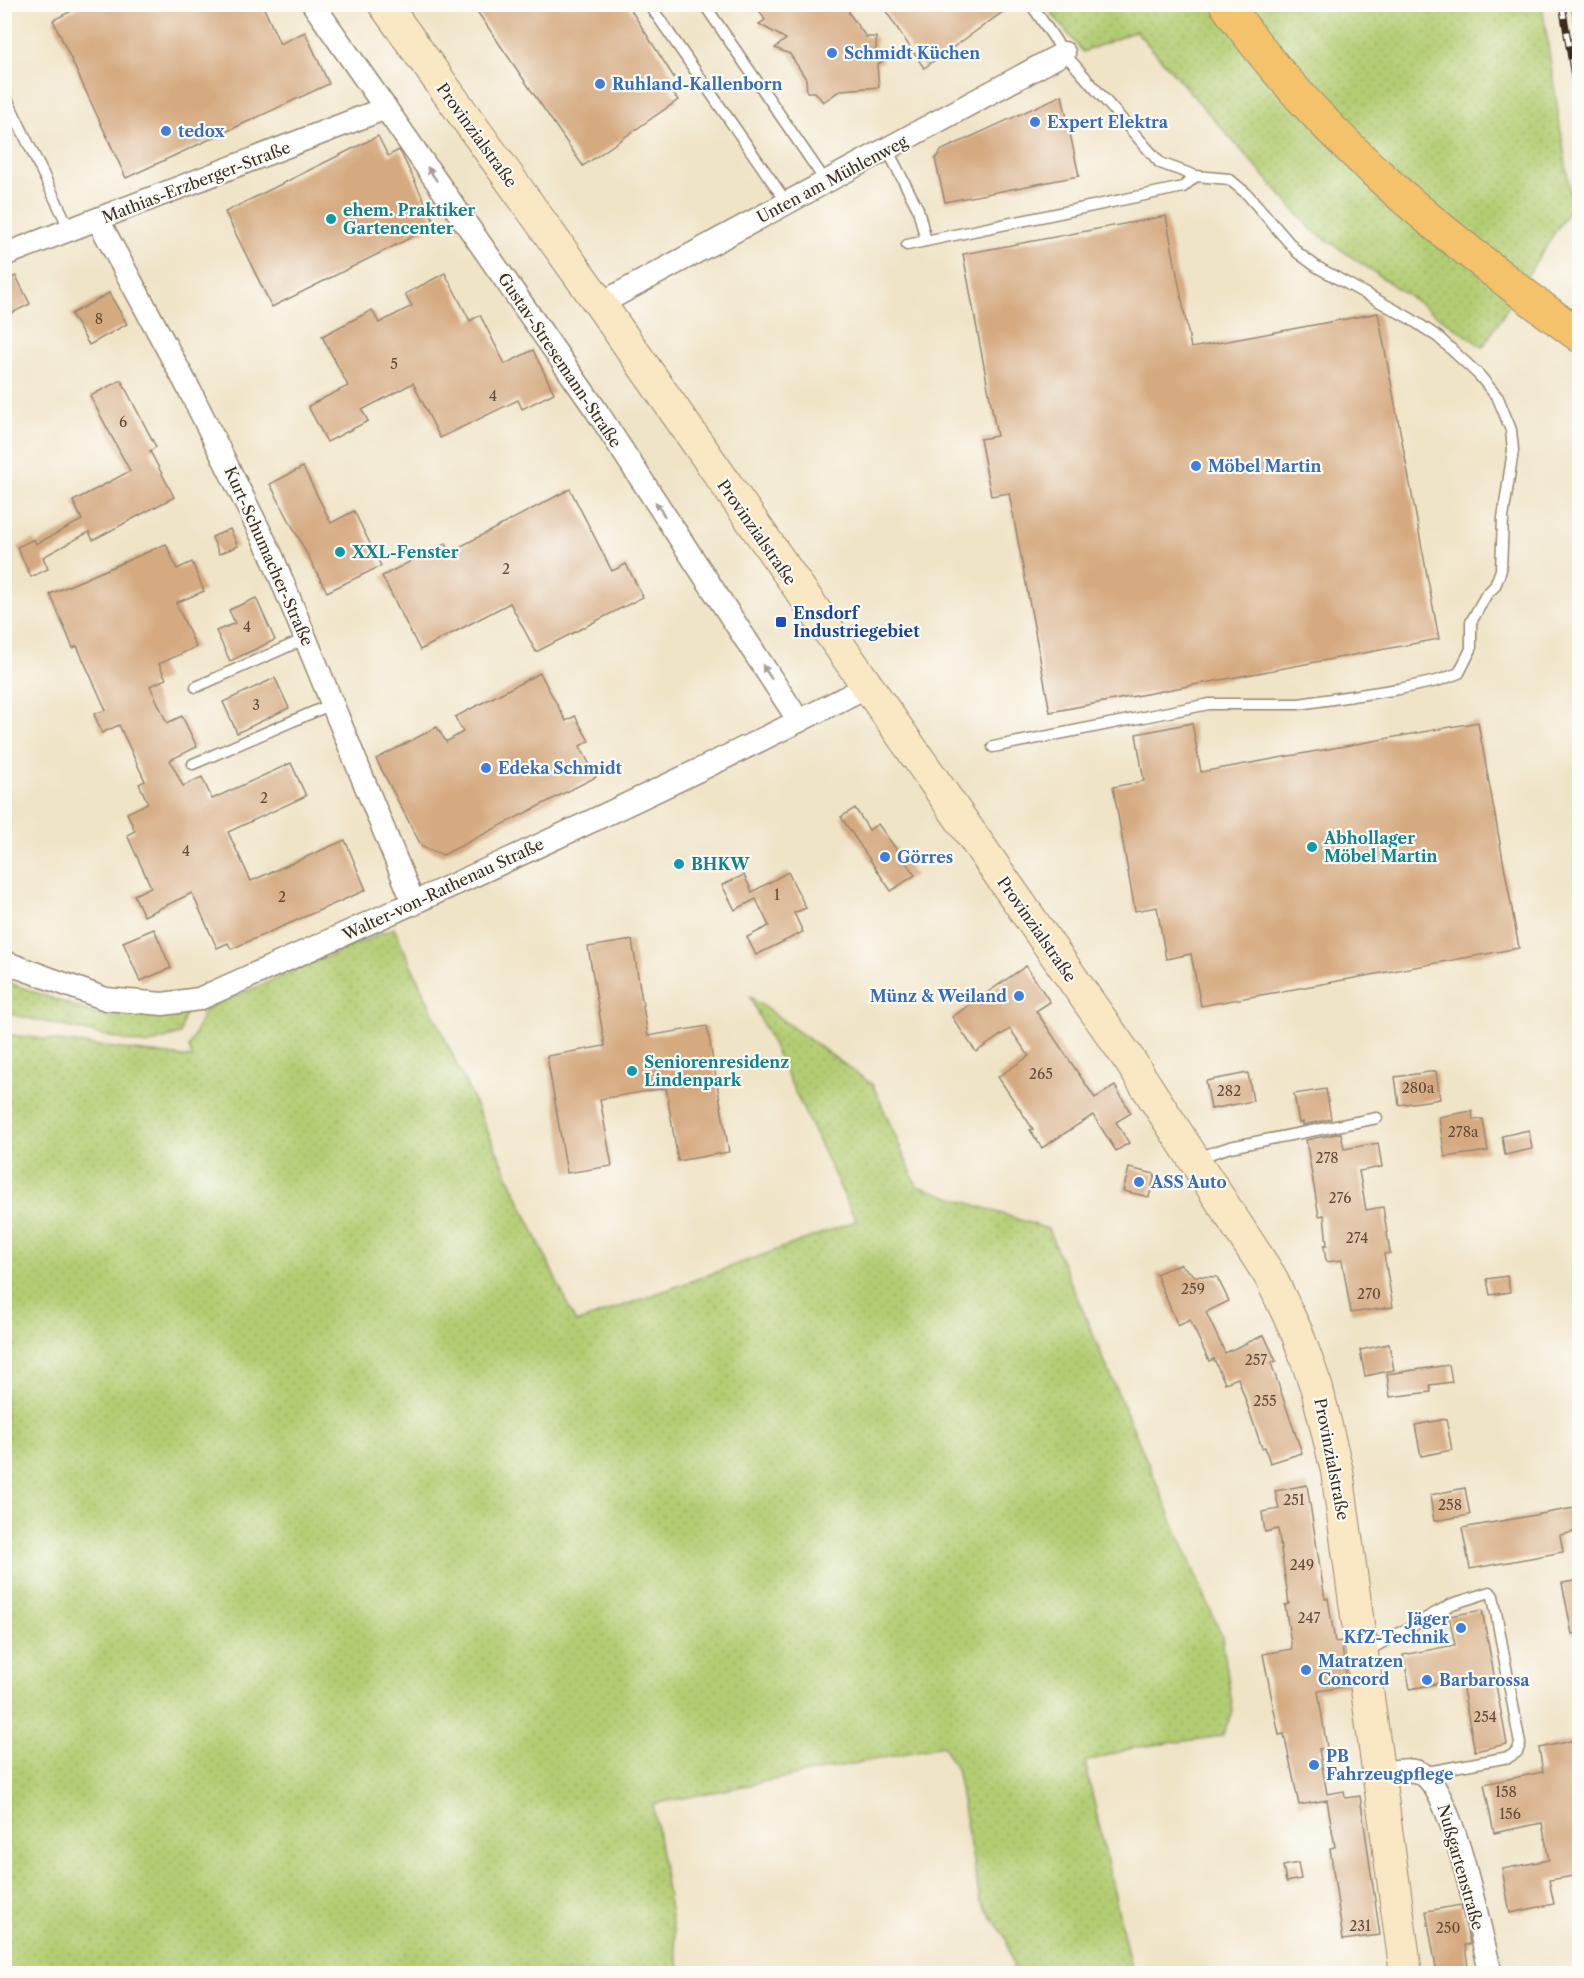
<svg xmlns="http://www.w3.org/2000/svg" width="1584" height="1978" font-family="'Libre Caslon Text',serif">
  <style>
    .grass { fill: url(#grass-dots); stroke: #777c48; stroke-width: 1.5 }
    .building { fill: #d5aa81 }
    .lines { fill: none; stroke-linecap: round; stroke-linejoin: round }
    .lane-casing { stroke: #968772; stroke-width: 13 }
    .street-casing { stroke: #968772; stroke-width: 25 }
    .secondary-casing { stroke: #968772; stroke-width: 34 }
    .highway-casing { stroke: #968772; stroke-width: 35 }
    .lane { stroke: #fff; stroke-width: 10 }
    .street { stroke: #fff; stroke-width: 22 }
    .secondary { stroke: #fae7c3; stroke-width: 32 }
    .highway { stroke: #f3c26a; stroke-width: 33 }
    .rail-casing { stroke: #3b2a1e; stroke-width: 7 }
    .rail { stroke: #fdfcf7; stroke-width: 4.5; stroke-dasharray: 14; stroke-linecap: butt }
    .oneway { fill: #a79f9a }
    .shop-dot { fill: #3f7fe0; stroke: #fdfcf7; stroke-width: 2 }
    .culture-dot { fill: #0f9aa8; stroke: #fdfcf7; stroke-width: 2 }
    .transit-dot { fill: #1a4fb4; stroke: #fdfcf7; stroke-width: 2 }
    .labels { text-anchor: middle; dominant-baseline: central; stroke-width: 4.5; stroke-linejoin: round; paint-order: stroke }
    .number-label { font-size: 14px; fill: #624a37 }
    .shop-label { font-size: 16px; font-weight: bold; fill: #366cbe; stroke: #fdfcf7; text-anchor: start }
    .street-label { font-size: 16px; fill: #3b2a1e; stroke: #fdfcf7 }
    .culture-label { font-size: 16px; font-weight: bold; fill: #0d838f; stroke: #fdfcf7; text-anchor: start }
    .transit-label { font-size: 16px; font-weight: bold; fill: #164399; stroke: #fdfcf7; text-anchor: start }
  </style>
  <defs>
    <pattern id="grass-dots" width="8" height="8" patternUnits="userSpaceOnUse" patternTransform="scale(1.5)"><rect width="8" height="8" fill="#b3cd73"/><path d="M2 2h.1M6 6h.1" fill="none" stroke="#9bb063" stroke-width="1.8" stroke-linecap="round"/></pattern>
  </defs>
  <rect width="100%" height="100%" fill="#fdfcf7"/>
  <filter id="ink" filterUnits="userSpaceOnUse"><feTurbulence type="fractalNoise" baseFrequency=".0167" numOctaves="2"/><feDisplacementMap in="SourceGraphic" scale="12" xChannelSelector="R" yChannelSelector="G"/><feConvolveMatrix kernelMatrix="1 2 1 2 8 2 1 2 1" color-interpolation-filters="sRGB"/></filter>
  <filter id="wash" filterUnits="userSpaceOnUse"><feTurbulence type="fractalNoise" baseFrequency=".008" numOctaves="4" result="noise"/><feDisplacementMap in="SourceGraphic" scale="24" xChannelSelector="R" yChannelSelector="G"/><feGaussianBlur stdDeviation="1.35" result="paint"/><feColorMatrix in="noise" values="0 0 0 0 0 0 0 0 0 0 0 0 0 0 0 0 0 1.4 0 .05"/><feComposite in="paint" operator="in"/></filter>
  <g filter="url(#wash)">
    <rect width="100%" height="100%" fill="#f0e4c7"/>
    <g class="grass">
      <polygon points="1045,5 1542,5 1572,205 1483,347 1311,229 1136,31 1083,52"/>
      <polygon points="394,928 576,1323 856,1221 750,997 873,1085 917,1186 1048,1229 1222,1637 1233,1711 1222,1736 1132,1748 1085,1762 1132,1973 1015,1973 1006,1938 980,1900 956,1768 943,1746 653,1804 680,1973 5,1973 5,1034 192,1058 189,1047 205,1009"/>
      <polygon points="4,981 103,1017 186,1010 180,1034 146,1045 5,1013"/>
    </g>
    <g id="blocks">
      <g class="building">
        <polygon points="86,4 262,4 280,44 305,32 329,84 126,178 53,20"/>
        <polygon points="472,4 627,4 677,82 669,87 678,100 583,166"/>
        <polygon points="755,4 849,4 849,13 866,37 876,37 876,51 883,61 877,65 879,87 841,90 823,102 815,92 807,92 806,79 790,54 775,48 786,39 759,24 765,20"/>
        <polygon points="881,4 1014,4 924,68"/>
        <polygon points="1062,95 1079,176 945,202 935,159 942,150"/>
        <polygon points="378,136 388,156 399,150 401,153 436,225 272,307 225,212"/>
        <polygon points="1166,216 1191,348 1378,313 1439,639 1050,712 1009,493 991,496 980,439 997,436 963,254"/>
        <polygon points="445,273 470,321 480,315 505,364 533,350 554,393 522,409 518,400 440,438 413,383 362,410 368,421 327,442 308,406 348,386 322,336 372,310 379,323 412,306 405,294"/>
        <polygon points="16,276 30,304 4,317 4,281"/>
        <polygon points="109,293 127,324 89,345 71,314"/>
        <polygon points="121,380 156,447 150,451 174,497 93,540 89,532 43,557 48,569 31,577 17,547 34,539 36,544 82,520 73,501 130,471 90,396"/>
        <polygon points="303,467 331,523 354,511 381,566 327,592 270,484"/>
        <polygon points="570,489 612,571 626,564 643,597 536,652 510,603 420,650 382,576 446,543 450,552"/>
        <polygon points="230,529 238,546 219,554 212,537"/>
        <polygon points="166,544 177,569 192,562 204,591 176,603 196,647 159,664 166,679 150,686 167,723 182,716 197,747 170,760 183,786 202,777 212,799 291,763 306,796 228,832 251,881 345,840 366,890 231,949 228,943 217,948 192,893 144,916 134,895 151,887 127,835 135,831 127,813 148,803 139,784 145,781 119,725 102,733 94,714 106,710 77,646 73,648 50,594"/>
        <polygon points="256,598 275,640 230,661 216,631 235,623 229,610"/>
        <polygon points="540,673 566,721 575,716 589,741 580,746 596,777 443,855 422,847 376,759 437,727 446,742 463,732 455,717"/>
        <polygon points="275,678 289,708 237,733 223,702"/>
        <polygon points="1478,722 1519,948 1201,1006 1191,954 1166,959 1157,907 1135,911 1113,787 1144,781 1136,734 1192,723 1201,772"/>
        <polygon points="855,808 869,830 878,824 915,875 891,891 841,817"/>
        <polygon points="788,872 806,908 794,913 803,932 756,955 747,937 769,926 756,899 735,910 722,885 744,875 752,892"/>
        <polygon points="154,929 171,968 140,981 123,942"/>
        <polygon points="632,940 648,1036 707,1026 729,1152 678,1161 666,1088 600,1099 612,1166 567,1173 547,1056 605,1046 588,947"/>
        <polygon points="1026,966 1050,1002 1036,1011 1095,1098 1115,1086 1131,1113 1116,1122 1129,1143 1116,1151 1093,1115 1042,1148 1030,1130 1033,1129 998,1077 1029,1056 1010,1029 976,1052 952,1017"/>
        <polygon points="1436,1071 1440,1099 1399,1105 1395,1077"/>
        <polygon points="1248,1073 1253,1101 1211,1109 1206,1081"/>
        <polygon points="1326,1089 1331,1119 1303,1125 1303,1122 1299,1123 1294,1094"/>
        <polygon points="1472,1111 1473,1120 1483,1119 1488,1151 1445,1157 1439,1117"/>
        <polygon points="1529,1130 1532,1149 1505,1155 1502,1136"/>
        <polygon points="1341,1133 1344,1149 1378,1143 1382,1167 1359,1171 1366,1210 1383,1207 1390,1253 1384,1254 1393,1307 1351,1313 1342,1260 1326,1262 1324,1245 1327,1245 1324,1215 1319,1216 1306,1140"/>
        <polygon points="1129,1168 1155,1174 1149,1197 1123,1191"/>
        <polygon points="1180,1264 1195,1276 1217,1277 1229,1301 1206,1312 1225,1353 1264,1335 1276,1361 1271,1363 1302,1453 1270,1463 1265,1447 1262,1448 1238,1378 1225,1383 1214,1359 1209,1361 1190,1320 1178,1326 1156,1274"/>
        <polygon points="1507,1276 1510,1292 1490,1295 1487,1279"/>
        <polygon points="1389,1344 1394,1370 1365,1376 1360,1350"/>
        <polygon points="1449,1365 1452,1382 1430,1385 1431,1392 1390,1397 1387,1374"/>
        <polygon points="1446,1419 1452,1450 1421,1456 1415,1425"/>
        <polygon points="1307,1485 1325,1599 1328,1598 1335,1642 1341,1641 1348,1686 1318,1691 1327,1748 1319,1749 1327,1794 1344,1791 1345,1798 1360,1796 1380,1935 1343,1940 1330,1848 1335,1847 1327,1800 1299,1805 1284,1734 1279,1735 1263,1654 1292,1649 1285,1605 1289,1604 1278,1529 1265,1532 1262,1512 1279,1509 1275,1491"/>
        <polygon points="1465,1488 1470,1515 1434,1521 1430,1495"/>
        <polygon points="1580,1507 1580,1531 1560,1535 1563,1552 1470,1569 1462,1528"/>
        <polygon points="1580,1580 1580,1633 1572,1634 1562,1583"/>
        <polygon points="1482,1610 1507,1744 1475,1751 1461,1679 1410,1689 1403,1655 1455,1645 1449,1616"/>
        <polygon points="1580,1739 1580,1875 1549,1880 1554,1904 1510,1913 1502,1869 1549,1860 1542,1823 1494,1833 1484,1784 1543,1772 1539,1748"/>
        <polygon points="1298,1863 1301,1879 1286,1882 1283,1866"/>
        <polygon points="1461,1905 1470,1944 1465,1945 1469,1974 1437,1974 1426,1911"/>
      </g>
    </g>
  </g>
  <g filter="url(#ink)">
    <use href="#blocks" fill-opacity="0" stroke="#968772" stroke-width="1.5"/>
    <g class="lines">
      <defs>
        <g id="lane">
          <polyline points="649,4 787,203"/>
          <polyline points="704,4 826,182"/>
          <polyline points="4,93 70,230"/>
          <polyline points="887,149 918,209 926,241"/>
          <polyline points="907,245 1183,187 1196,176"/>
          <polyline points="196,687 307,638"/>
          <polyline points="993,747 1209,704 1299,704 1399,689 1437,681 1459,673 1471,649 1471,622 1486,595 1495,586 1501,570 1503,518 1513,450 1511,430 1498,398 1479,375 1438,337 1411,319 1317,267 1298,253 1247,194 1229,179 1196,176 1160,163 1064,53 1031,4"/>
          <polyline points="193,764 332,704"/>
          <polyline points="1197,1158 1230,1147 1377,1118"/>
          <polyline points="1365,1652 1452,1604 1490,1592 1493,1596 1520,1744 1517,1752 1509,1757 1422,1773"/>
        </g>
        <g id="street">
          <polyline points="313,4 596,410 799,721"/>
          <polyline points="98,220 189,389 271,554 414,904"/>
          <polyline points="4,255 386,108"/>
          <polyline points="600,304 1064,53"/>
          <path d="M4 962 106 999 163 1004 199 999C423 899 648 799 866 687"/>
          <path d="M1379 1774C1392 1772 1412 1766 1424 1775 1454 1797 1480 1932 1491 1974"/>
        </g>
        <polyline id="secondary" points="384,4 600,304 1128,1058 1270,1276 1297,1333 1317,1389 1337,1471 1406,1974"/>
        <path id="highway" d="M1226 4C1320 139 1449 240 1580 336"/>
      </defs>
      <use href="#lane" class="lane-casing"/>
      <use href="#street" class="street-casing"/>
      <use href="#secondary" class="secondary-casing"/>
      <use href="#highway" class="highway-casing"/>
      <use href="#lane" class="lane"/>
      <use href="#street" class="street"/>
      <use href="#secondary" class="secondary"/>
      <use href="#highway" class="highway"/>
      <defs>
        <g id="rail">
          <polyline points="1562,4 1580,113"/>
          <polyline points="1574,4 1580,37"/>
        </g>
      </defs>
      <use href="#rail" class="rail-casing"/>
      <use href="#rail" class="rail"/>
    </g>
    <defs><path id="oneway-solid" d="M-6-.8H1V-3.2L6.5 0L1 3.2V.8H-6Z" transform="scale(1.5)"/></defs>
    <g class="oneway">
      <use href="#oneway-solid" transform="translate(432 174) rotate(-125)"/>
      <use href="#oneway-solid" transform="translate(660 509) rotate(-123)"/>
      <use href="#oneway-solid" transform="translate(767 672) rotate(-123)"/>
    </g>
  </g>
  <g class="shop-dot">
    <circle cx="832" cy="53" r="6"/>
    <circle cx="600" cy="84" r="6"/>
    <circle cx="1035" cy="122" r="6"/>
    <circle cx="166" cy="131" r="6"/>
    <circle cx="1196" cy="466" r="6"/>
    <circle cx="486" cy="768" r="6"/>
    <circle cx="885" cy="857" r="6"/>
    <circle cx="1019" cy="996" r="6"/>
    <circle cx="1139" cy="1182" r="6"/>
    <circle cx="1461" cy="1628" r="6"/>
    <circle cx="1306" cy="1670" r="6"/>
    <circle cx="1427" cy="1680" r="6"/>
    <circle cx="1314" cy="1765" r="6"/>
  </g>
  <g class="culture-dot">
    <circle cx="331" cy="219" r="6"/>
    <circle cx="340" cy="552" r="6"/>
    <circle cx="1312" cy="847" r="6"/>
    <circle cx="679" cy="864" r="6"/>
    <circle cx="632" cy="1071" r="6"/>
  </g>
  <rect class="transit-dot" x="775" y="616" width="12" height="12" rx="3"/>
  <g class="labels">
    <g class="number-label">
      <text x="99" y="319">8</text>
      <text x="394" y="364">5</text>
      <text x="493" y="396">4</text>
      <text x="123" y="422">6</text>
      <text x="506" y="569">2</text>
      <text x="247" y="627">4</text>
      <text x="256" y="705">3</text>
      <text x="264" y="798">2</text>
      <text x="186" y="851">4</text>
      <text x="777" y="895">1</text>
      <text x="282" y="897">2</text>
      <text x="1041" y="1074">265</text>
      <text x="1418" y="1088">280a</text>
      <text x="1229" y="1091">282</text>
      <text x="1463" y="1132">278a</text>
      <text x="1327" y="1158">278</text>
      <text x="1340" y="1198">276</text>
      <text x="1357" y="1238">274</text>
      <text x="1193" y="1289">259</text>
      <text x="1369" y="1294">270</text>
      <text x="1256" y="1360">257</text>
      <text x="1265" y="1401">255</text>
      <text x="1294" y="1500">251</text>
      <text x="1450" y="1505">258</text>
      <text x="1302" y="1565">249</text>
      <text x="1309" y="1618">247</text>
      <text x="1485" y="1717">254</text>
      <text x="1506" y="1792">158</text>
      <text x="1510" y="1814">156</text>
      <text x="1360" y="1926">231</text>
      <text x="1448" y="1928">250</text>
    </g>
    <g class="shop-label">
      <text x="844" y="53">Schmidt Küchen</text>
      <text x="612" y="84">Ruhland-Kallenborn</text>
      <text x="1047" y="122">Expert Elektra</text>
      <text x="178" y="131">tedox</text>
      <text x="1208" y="466">Möbel Martin</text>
      <text x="498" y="768">Edeka Schmidt</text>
      <text x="897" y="857">Görres</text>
      <text x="1007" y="996" text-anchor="end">Münz &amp; Weiland</text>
      <text x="1151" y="1182">ASS Auto</text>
      <text x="1449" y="1619" text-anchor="end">Jäger<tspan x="1449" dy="18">KfZ-Technik</tspan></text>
      <text x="1318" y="1661">Matratzen<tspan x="1318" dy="18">Concord</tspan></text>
      <text x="1439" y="1680">Barbarossa</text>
      <text x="1326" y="1756">PB<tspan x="1326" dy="18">Fahrzeugpflege</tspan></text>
    </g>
    <g class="street-label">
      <text transform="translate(477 135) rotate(54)">Provinzialstraße</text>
      <text transform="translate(832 179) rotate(-28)">Unten am Mühlenweg</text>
      <text transform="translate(196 182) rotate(-21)">Mathias-Erzberger-Straße</text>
      <text transform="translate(560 360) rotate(56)">Gustav-Stresemann-Straße</text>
      <text transform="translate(757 532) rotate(55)">Provinzialstraße</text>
      <text transform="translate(269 556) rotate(66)">Kurt-Schumacher-Straße</text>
      <text transform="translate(443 889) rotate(-25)">Walter-von-Rathenau Straße</text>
      <text transform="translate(1037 929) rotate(55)">Provinzialstraße</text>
      <text transform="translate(1332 1459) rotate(79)">Provinzialstraße</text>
      <text transform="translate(1461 1867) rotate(74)">Nußgartenstraße</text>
    </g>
    <g class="culture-label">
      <text x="343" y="210">ehem. Praktiker<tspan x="343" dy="18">Gartencenter</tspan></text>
      <text x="352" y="552">XXL-Fenster</text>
      <text x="1324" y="838">Abhollager<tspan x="1324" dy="18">Möbel Martin</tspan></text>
      <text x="691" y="864">BHKW</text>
      <text x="644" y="1062">Seniorenresidenz<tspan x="644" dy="18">Lindenpark</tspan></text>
    </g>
    <g class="transit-label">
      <text x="793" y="613">Ensdorf<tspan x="793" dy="18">Industriegebiet</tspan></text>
    </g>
  </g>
  <rect width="1584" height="1978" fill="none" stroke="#fdfcf7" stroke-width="24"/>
</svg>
